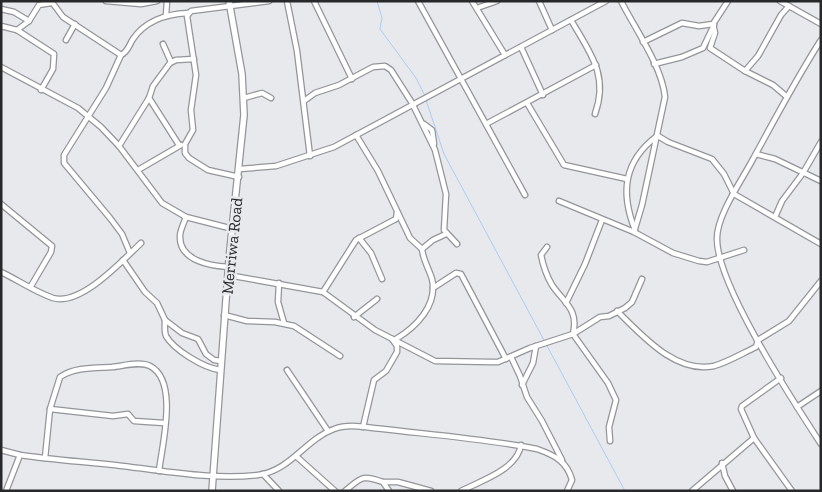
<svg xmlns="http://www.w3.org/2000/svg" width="822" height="492" font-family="'Zilla Slab',serif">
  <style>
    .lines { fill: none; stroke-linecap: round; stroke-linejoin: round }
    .stream { stroke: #acccf5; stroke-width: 1 }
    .street-casing { stroke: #949599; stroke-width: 7 }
    .secondary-casing { stroke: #949599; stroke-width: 8 }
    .street { stroke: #fff; stroke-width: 4.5 }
    .secondary { stroke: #fff; stroke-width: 5.5 }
    .labels { text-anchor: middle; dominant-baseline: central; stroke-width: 5; stroke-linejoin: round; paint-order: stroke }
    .street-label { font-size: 16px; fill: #27282a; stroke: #e7e9ed }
  </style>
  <rect width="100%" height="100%" fill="#e7e9ed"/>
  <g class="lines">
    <g class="stream">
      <polyline points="377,1 382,18 380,29 416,78 425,96"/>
      <polyline points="426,100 444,154 625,491"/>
    </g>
    <defs>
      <g id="street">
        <polyline points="51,1 63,17 121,55"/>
        <polyline points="106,1 141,4 157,1"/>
        <polyline points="287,1 297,51 310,156"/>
        <polyline points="314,1 352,79"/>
        <polyline points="418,1 525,195"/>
        <polyline points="472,1 505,55"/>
        <polyline points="539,1 552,30"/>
        <path d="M621 1C635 29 662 66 665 97L642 205 634 232"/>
        <polyline points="780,1 821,24"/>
        <polyline points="477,8 497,1"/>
        <polyline points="1,9 14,12 29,21"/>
        <polyline points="166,15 167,1"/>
        <path d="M571 20C590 53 609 75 595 114"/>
        <polyline points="713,24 715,33 710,48 745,71 758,56 781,15 789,6"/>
        <polyline points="1,26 17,30 54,54 53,69 41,90"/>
        <polyline points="17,30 29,21 39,5 51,3"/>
        <polyline points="66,40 75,24"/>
        <path d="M821 40C796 79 775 119 753 159 742 180 717 215 717 238 716 284 794 403 821 444"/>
        <polyline points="643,42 682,23 699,26 713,24 728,1"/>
        <polyline points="163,44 171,62"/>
        <polyline points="521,47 543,95"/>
        <polyline points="654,64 682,57 703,48 714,25"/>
        <polyline points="1,67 78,108 101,127 119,146 162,203 186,217 233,229"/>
        <polyline points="745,71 773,85 786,96"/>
        <polyline points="149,98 179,145"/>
        <polyline points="244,98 262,93 271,98"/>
        <polyline points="304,101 315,93 339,85 373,67 385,66 391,70 412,103 435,150 446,194 444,230 457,244"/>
        <polyline points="527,103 564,165 627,179"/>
        <polyline points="424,124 432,130 434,144"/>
        <polyline points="486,124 596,65"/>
        <polyline points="356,135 378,171 410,238 422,249"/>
        <polyline points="658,136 668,142 712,159 724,174 734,194 821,244"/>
        <polyline points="119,146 149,98 153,86 170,63 176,60 194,59"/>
        <polyline points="756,154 775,159 821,181"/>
        <polyline points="240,169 276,166 334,147 606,1"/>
        <polyline points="138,170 181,145"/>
        <polyline points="239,177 208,170 189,158 185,153 185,144 193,130 191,110 196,75 187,16 191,11 269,1"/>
        <polyline points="559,201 634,232 673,253 699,261 707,262 744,250"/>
        <polyline points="1,204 52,246 51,252 31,286"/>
        <path d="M186 217C184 223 180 230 180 236 179 261 211 266 229 267"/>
        <polyline points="775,217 782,201 803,173 821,142"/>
        <path d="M635 230C620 192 624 161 657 136"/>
        <polyline points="359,238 371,253 382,279"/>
        <path d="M547 247 541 255C543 265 546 275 552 285 564 303 579 309 573 334L608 383 616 400 609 427 610 441"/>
        <path d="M130 253 122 234 110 218 64 163V155L106 88 121 55C128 52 129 45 133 39 146 20 166 14 188 13"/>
        <polyline points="123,260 145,292 157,303 165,320 182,333 198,339 206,354 214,360 221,361"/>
        <path d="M1 272C18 280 35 292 53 298 81 306 122 261 141 243"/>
        <polyline points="228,275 323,292 375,330 435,361 491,362 498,362 530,348 573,334 600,317 609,316 625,308 632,302 642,279"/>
        <polyline points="279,283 278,302 284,323"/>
        <polyline points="433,288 456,273 461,274 506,359"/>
        <polyline points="323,292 356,240 392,221 396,219 397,212"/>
        <polyline points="566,303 585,264 602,220"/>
        <path d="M617 311C642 335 675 374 714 366 728 362 743 353 756 347L758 340 789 321 821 281"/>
        <polyline points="224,315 247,321 275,322 294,326 340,356"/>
        <polyline points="354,317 377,299"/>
        <path d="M165 320C165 325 164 331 166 336 174 350 204 368 220 370"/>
        <path d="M396 339C416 327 438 305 432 279 429 269 423 260 422 249L433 240 446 234"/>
        <polyline points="511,357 520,376 527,397 542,421 562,460"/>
        <polyline points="287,370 328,431"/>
        <polyline points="781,378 742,406 741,409 754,438 792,491"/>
        <polyline points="522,385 533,363 536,346"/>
        <polyline points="797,407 821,391"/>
        <polyline points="50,409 113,416 128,414 134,421 164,423"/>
        <polyline points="363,427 374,380 386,371 397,352 397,346 392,339"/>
        <path d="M1 450 20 455C54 460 88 462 122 466 166 471 213 480 258 475 290 471 306 439 334 429 350 423 368 428 383 429 435 435 487 439 537 449 554 455 567 461 572 480L567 491"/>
        <polyline points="297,457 335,491"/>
        <path d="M45 458 50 409 60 377C74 367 95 368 112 367 123 366 140 361 150 366 179 381 162 445 159 471"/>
        <polyline points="722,463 725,476 733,491"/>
        <polyline points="263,474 279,491"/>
        <polyline points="383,482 398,482 431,491"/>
        <polyline points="6,491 20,455"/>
        <path d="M345 491C361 478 361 474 383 482L389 491"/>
        <path d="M461 491C480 481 517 470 521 445"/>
        <polyline points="692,491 754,438"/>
      </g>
      <polyline id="secondary" points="212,491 229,259 244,115 242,74 229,1"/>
    </defs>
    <use href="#street" class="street-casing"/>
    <use href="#secondary" class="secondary-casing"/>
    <use href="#street" class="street"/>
    <use href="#secondary" class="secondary"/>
  </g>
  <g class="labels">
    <g class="street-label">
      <text transform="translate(232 246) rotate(-84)">Merriwa Road</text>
    </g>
  </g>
  <rect width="822" height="492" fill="none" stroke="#27282a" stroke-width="5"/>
</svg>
